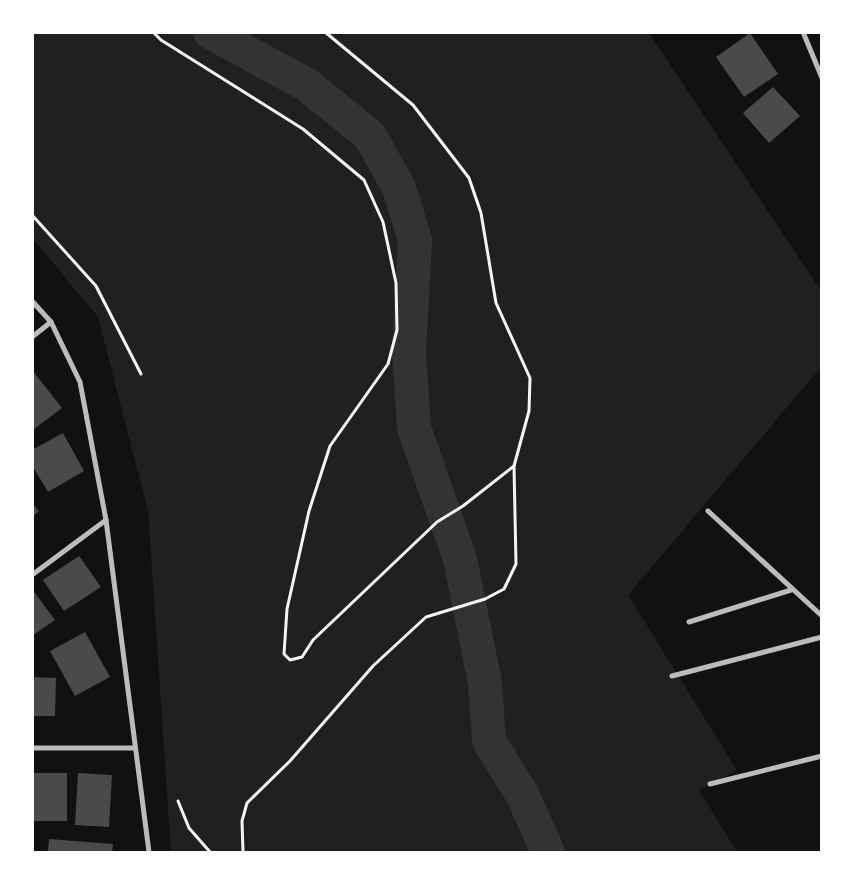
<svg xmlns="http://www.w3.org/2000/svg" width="854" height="885" font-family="Signika,sans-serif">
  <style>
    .green { fill: #202020 }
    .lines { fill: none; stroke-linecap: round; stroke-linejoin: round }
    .river { stroke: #333; stroke-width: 34 }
    .building { fill: #4a4a4a }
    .path { stroke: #f5f5f5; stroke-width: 3 }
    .minor { stroke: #bcbcbc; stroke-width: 5 }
  </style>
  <rect width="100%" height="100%" fill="#111"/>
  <polygon class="green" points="32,33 649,33 821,291 821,367 628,595 737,770 699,790 737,852 171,852 148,511 98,317 33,239"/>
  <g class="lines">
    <polyline class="river" points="210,32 307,85 370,136 399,188 415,240 409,353 414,428 460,559 485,683 489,741 522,794 548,852"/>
  </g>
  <g class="building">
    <polygon points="750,33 778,74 744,97 716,57"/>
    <polygon points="773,87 800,116 769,143 743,113"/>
    <polygon points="32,370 62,408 33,430 32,429"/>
    <polygon points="63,433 84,471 48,492 32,465 32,450"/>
    <polygon points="32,503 39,511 32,517"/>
    <polygon points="79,556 101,587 64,611 43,580"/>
    <polygon points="32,589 55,620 32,636"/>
    <polygon points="85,632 110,677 75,696 50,651"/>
    <polygon points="32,677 56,678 55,716 32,716"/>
    <rect x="32" y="773" width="35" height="48"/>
    <polygon points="78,773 112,775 109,827 75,825"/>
    <polygon points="49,839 113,844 112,852 48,852"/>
  </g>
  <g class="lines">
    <g class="path">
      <polyline points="153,32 161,40 303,129 364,180 383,222 396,283 397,330 388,364 330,446 309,511 287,609 284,654 290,660 302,657 313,640 437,522 463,506 514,466"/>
      <polyline points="32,215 96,286 141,374"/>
      <polyline points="178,801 189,828 210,852"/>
      <polyline points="243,852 242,821 247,803 290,761 373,666 426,617 485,599 504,589 516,564 514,466 529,411 530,378 496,303 481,213 469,178 413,105 325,32"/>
    </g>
    <g class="minor">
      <polyline points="803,32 822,78"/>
      <polyline points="32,301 51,322 80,382 106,520 149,852"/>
      <polyline points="32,337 51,322"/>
      <polyline points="708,511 822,616"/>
      <polyline points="32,575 106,520"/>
      <polyline points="689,622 791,590"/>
      <polyline points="672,676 822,637"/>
      <polyline points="32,748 134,748"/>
      <polyline points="710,784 822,756"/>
    </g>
  </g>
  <rect width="854" height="885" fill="none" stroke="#ffffff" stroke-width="68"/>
</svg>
